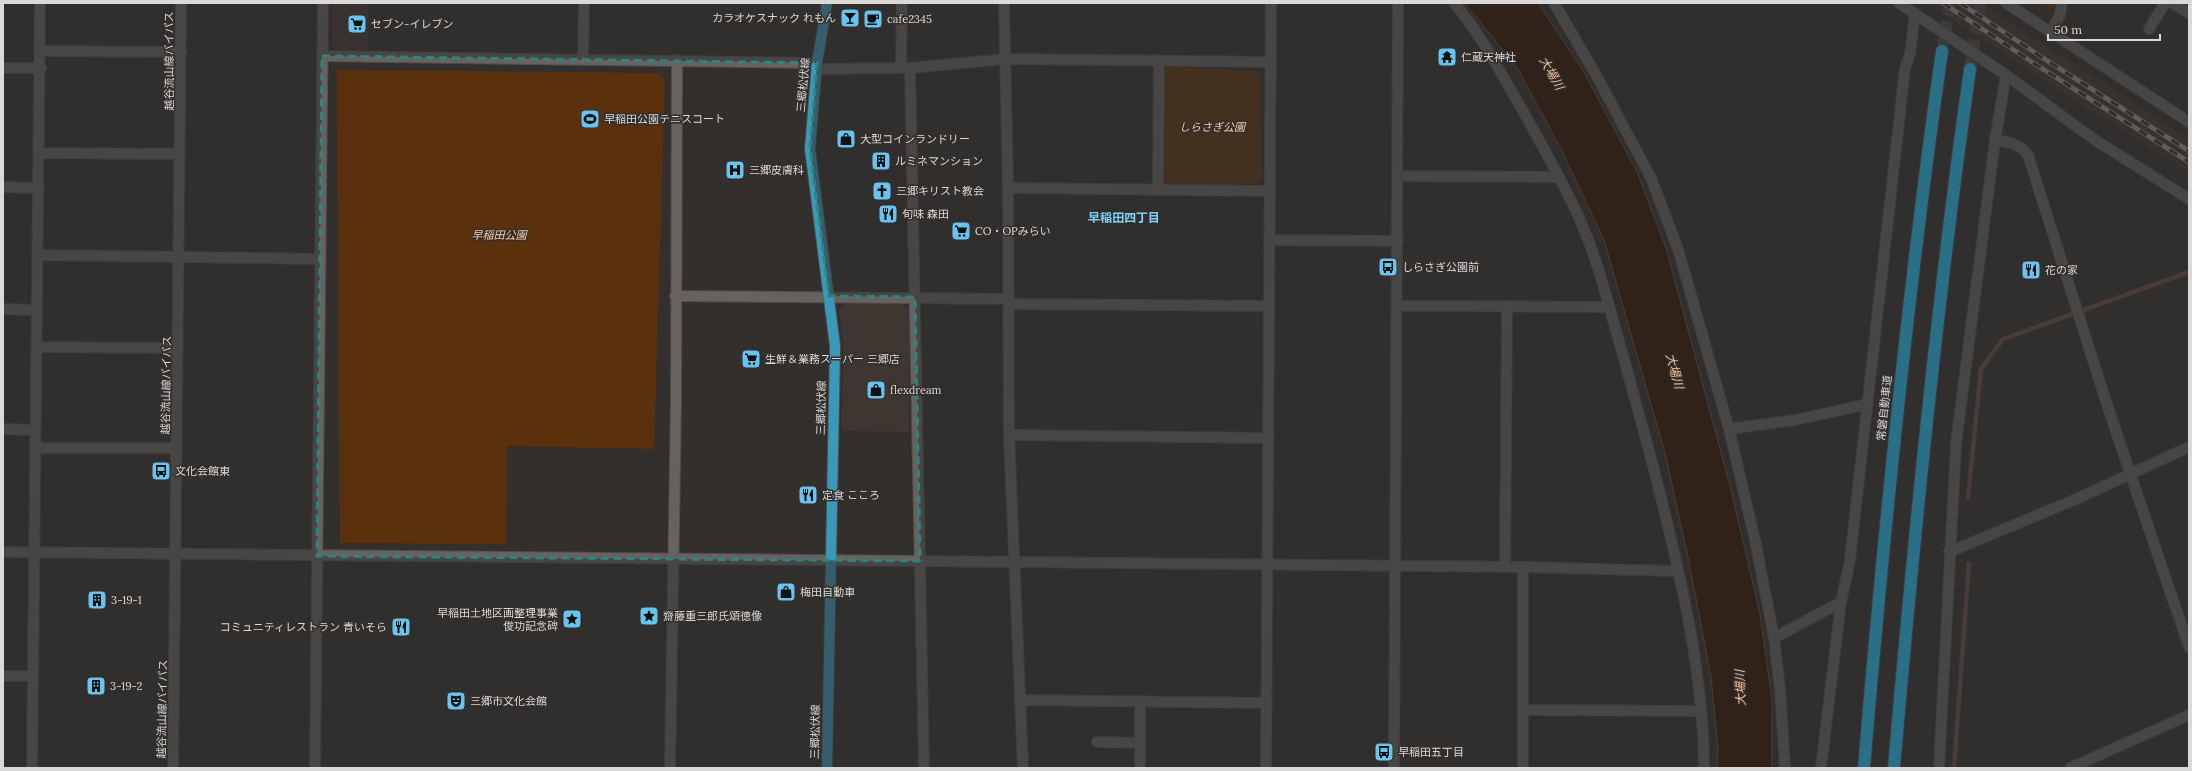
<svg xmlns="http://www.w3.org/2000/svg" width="2192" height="771" font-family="Lora,'Noto Sans JP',serif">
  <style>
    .built { fill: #3e3731 }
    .green { fill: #5b310d }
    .water { fill: #2f1200; stroke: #624e41 }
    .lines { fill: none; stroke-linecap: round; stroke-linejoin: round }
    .stream { stroke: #624e41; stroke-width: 4.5 }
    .highway-tunnel { stroke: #4b4847; stroke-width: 12; stroke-dasharray: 12 6; stroke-linecap: butt }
    .minor-casing { stroke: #504d4c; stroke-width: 12 }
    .major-casing { stroke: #504d4c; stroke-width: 12 }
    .highway-casing { stroke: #504d4c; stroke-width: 14 }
    .minor { stroke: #656260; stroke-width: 10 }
    .major { stroke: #3a98b9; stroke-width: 10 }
    .highway { stroke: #1dbcf4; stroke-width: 12 }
    .rail-casing { stroke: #979593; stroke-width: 4.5 }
    .rail { stroke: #322f2d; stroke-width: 3; stroke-dasharray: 9; stroke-linecap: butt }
    .marked { fill: none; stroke: #2d857e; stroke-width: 3; stroke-dasharray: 8 5; stroke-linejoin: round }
    .labels { text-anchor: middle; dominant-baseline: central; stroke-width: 3; stroke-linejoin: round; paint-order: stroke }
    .poi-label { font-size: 11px; fill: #dad9d8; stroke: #322f2d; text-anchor: start }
    .street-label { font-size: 11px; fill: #dad9d8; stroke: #322f2d }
    .park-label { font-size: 11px; font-style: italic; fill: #fec9a4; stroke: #322f2d }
    .water-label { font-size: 12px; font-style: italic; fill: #f3bf9a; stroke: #322f2d }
    .neighbourhood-label { font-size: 12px; font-weight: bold; fill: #7ad0f7; stroke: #322f2d }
  </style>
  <rect width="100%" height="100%" fill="#322f2d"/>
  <g class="built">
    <polygon points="332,3 369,3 368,51 336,50 332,45"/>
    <polygon points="1928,3 1980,3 2189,139 2189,172 2052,86"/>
    <polygon points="844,304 903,304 909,311 909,432 842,431 843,340 839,310"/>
  </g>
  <g class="green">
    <polygon points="2039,3 2056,3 2055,8 2050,10"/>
    <polygon points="1168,67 1257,71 1260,73 1262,178 1256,184 1166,183 1162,180 1163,73"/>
    <polygon points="337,70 659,73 665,80 654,449 507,446 506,544 340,543"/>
  </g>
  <polygon class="water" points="1465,3 1538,3 1585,74 1637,172 1666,248 1731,490 1760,614 1772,700 1772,768 1717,768 1718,748 1711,677 1689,562 1665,453 1604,240 1562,151 1518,69"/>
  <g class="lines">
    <g class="stream">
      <polyline points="1968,498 1981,369 2003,339 2189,272"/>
      <polyline points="1954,768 1969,563"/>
    </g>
    <g class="highway-tunnel">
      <polyline points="1942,51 1950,3"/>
      <polyline points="1970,69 1981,3"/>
    </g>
    <defs>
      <g id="minor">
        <polyline points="1004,3 1008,188 1009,435 1023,768"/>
        <path d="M1454 3C1479 32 1497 66 1516 99 1537 136 1558 173 1576 211 1594 249 1605 291 1616 331 1629 376 1641 421 1653 466 1677 560 1704 670 1704 768"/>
        <polyline points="1554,3 1595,73 1651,178 1678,249 1729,429 1755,540 1774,638 1780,689 1785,768"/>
        <polyline points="1899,3 2006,75 2095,140 2189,199"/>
        <polyline points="2006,3 2189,122"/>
        <polyline points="2172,3 2189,13"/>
        <polyline points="2149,29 2165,3"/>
        <polyline points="2050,33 2060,15 2062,3"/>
        <polyline points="41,51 181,52"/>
        <polyline points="322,56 817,63"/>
        <polyline points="583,60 584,3"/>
        <polyline points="3,68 41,68"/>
        <polyline points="901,68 902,3"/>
        <polyline points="910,68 924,768"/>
        <polyline points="816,69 910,68 1005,59 1271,62"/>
        <path d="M1995 140C2009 142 2018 143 2028 155L2109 411 2189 647"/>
        <polyline points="39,153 180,154"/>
        <polyline points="1399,176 1558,177"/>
        <polyline points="3,187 39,188"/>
        <polyline points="1008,188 1270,191"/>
        <polyline points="1158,190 1159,60"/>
        <polyline points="1269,240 1398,241"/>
        <polyline points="38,255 320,259"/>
        <polyline points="675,296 1009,299"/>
        <polyline points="1010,304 1269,306"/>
        <polyline points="1397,306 1609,307"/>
        <polyline points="3,309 37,310"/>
        <polyline points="37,347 178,348"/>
        <polyline points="3,429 35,430"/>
        <polyline points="1729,429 1795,420 1868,404"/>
        <polyline points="1009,435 1269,438"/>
        <polyline points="35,448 177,448"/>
        <polyline points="3,552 1523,567 1677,571"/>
        <polyline points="1949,552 2074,500 2189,447"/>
        <polyline points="1505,567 1507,306"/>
        <polyline points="1774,638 1841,602"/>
        <polyline points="3,676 33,676"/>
        <polyline points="1020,700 1266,703"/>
        <polyline points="1523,710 1701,711"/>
        <polyline points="1097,742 1140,743"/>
        <polyline points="32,768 40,3"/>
        <polyline points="173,768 181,3"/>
        <polyline points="315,768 323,3"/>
        <polyline points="670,768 676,401 677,60"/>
        <polyline points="1140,768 1140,701"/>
        <polyline points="1266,768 1271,3"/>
        <polyline points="1394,768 1398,3"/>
        <polyline points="1523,768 1523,567"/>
        <polyline points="1821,768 1841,602 1850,560 1905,68 1910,54 1915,13"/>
        <polyline points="1939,768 1956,444 1995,140 2006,75"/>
        <polyline points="2070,768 2189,715"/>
      </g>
      <polyline id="major" points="827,768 835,346 810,149 817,63 827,3"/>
      <g id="highway">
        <path d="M1864 768C1884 528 1908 289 1942 51"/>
        <path d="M1894 768C1914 534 1937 301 1970 69"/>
      </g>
    </defs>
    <use href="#minor" class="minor-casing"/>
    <use href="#major" class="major-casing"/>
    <use href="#highway" class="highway-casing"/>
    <use href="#minor" class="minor"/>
    <use href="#major" class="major"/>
    <use href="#highway" class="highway"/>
    <defs>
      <g id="rail">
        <polyline points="1943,3 2038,66 2189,162"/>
        <polyline points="1960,3 2043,58 2189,151"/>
      </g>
    </defs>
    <use href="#rail" class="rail-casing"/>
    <use href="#rail" class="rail"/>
  </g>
  <path d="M0 0H2192V771H0ZM322 56 817 63 810 149 829 296 915 297 920 561 317 556Z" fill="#322f2d" fill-opacity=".55" fill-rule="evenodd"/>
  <path class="marked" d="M322 56 817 63 810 149 829 296 915 297 920 561 317 556Z"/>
  <defs>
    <symbol id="bar-square" viewBox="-11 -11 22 22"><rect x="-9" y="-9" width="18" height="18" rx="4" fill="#66c4ef" stroke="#322f2d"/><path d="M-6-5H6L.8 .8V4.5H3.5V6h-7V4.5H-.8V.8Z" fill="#111"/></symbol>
    <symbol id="cafe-square" viewBox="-11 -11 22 22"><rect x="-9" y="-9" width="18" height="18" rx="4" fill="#66c4ef" stroke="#322f2d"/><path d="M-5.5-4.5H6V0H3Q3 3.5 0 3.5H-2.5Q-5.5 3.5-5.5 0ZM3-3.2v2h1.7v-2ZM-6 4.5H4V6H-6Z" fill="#111"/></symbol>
    <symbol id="supermarket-square" viewBox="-11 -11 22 22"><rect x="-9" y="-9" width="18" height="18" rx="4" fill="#66c4ef" stroke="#322f2d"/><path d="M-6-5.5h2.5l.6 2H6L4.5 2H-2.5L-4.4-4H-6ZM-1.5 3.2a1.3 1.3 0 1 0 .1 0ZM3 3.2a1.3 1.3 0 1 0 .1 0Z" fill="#111"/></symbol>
    <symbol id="temple-square" viewBox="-11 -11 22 22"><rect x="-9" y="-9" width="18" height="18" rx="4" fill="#66c4ef" stroke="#322f2d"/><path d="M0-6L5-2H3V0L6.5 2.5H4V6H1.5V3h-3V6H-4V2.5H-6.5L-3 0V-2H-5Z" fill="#111"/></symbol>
    <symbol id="stadium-square" viewBox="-11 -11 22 22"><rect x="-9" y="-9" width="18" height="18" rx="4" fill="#66c4ef" stroke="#322f2d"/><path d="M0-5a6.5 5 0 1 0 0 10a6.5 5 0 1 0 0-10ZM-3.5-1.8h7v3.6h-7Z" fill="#111"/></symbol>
    <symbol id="shop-square" viewBox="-11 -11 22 22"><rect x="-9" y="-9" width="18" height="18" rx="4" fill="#66c4ef" stroke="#322f2d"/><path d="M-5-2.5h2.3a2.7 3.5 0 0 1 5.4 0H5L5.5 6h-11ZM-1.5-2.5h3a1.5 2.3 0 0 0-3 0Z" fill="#111"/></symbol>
    <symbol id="building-square" viewBox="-11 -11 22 22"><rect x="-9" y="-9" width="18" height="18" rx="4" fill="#66c4ef" stroke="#322f2d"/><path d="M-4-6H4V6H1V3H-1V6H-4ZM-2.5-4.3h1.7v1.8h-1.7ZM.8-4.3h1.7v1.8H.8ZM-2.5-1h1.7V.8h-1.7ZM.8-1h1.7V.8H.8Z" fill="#111"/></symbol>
    <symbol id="hospital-square" viewBox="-11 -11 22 22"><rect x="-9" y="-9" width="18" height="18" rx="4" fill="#66c4ef" stroke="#322f2d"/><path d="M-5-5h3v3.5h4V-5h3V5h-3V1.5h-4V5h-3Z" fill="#111"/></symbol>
    <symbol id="church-square" viewBox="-11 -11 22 22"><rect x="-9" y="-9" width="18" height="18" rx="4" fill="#66c4ef" stroke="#322f2d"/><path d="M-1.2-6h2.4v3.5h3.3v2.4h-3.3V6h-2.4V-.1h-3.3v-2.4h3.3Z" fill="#111"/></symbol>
    <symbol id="restaurant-square" viewBox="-11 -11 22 22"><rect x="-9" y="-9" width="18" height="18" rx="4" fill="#66c4ef" stroke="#322f2d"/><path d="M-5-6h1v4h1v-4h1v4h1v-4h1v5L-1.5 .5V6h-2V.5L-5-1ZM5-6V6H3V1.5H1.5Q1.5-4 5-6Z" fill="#111"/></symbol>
    <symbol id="bus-square" viewBox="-11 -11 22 22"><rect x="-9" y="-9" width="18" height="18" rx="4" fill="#66c4ef" stroke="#322f2d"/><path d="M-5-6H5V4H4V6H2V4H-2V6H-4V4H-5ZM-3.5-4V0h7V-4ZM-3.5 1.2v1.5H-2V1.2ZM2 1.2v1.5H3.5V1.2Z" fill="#111"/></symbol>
    <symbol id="sight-square" viewBox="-11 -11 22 22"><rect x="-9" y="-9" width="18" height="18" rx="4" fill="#66c4ef" stroke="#322f2d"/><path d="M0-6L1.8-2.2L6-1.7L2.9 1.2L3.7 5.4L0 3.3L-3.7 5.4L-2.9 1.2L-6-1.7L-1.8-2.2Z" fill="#111"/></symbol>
    <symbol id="theatre-square" viewBox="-11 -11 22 22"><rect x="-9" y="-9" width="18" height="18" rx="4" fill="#66c4ef" stroke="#322f2d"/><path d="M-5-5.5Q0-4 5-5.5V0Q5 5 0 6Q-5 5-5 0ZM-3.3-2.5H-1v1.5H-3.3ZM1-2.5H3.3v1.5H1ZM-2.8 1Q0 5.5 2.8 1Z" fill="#111"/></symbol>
  </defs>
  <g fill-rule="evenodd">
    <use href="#bar-square" x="839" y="7" width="22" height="22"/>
    <use href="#cafe-square" x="862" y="8" width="22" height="22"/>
    <use href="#supermarket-square" x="346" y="13" width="22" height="22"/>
    <use href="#temple-square" x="1436" y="46" width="22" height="22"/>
    <use href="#stadium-square" x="579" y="108" width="22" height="22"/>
    <use href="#shop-square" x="835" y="128" width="22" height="22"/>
    <use href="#building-square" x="870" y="150" width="22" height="22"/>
    <use href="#hospital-square" x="724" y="159" width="22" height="22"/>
    <use href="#church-square" x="871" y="180" width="22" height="22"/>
    <use href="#restaurant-square" x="877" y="203" width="22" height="22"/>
    <use href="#supermarket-square" x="950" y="220" width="22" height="22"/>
    <use href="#bus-square" x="1377" y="256" width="22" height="22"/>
    <use href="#restaurant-square" x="2020" y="259" width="22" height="22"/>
    <use href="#supermarket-square" x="740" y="348" width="22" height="22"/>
    <use href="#shop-square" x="865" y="379" width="22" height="22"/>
    <use href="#bus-square" x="150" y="460" width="22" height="22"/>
    <use href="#restaurant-square" x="797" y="484" width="22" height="22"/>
    <use href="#shop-square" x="775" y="581" width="22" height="22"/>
    <use href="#building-square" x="86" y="589" width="22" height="22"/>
    <use href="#sight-square" x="638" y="605" width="22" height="22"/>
    <use href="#sight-square" x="561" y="608" width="22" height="22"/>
    <use href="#restaurant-square" x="390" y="616" width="22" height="22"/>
    <use href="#building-square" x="85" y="675" width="22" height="22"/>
    <use href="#theatre-square" x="445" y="690" width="22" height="22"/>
    <use href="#bus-square" x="1373" y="741" width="22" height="22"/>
  </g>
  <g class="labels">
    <g class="poi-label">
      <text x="836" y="18" text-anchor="end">カラオケスナック れもん</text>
      <text x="887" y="19">cafe2345</text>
      <text x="371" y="24">セブン-イレブン</text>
      <text x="1461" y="57">仁蔵天神社</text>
      <text x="604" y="119">早稲田公園テニスコート</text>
      <text x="860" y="139">大型コインランドリー</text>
      <text x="895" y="161">ルミネマンション</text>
      <text x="749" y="170">三郷皮膚科</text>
      <text x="896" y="191">三郷キリスト教会</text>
      <text x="902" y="214">旬味 森田</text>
      <text x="975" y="231">CO・OPみらい</text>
      <text x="1402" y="267">しらさぎ公園前</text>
      <text x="2045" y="270">花の家</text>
      <text x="765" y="359">生鮮＆業務スーパー 三郷店</text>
      <text x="890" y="390">flexdream</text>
      <text x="175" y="471">文化会館東</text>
      <text x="822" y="495">定食 こころ</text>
      <text x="800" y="592">梅田自動車</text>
      <text x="111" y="600">3-19-1</text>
      <text x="558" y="613" text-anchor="end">早稲田土地区画整理事業<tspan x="558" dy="13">俊功記念碑</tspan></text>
      <text x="663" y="616">齋藤重三郎氏頌徳像</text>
      <text x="387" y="627" text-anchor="end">コミュニティレストラン 青いそら</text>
      <text x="110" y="686">3-19-2</text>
      <text x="470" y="701">三郷市文化会館</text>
      <text x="1398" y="752">早稲田五丁目</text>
    </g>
    <g class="street-label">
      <text transform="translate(169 61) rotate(-90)">越谷流山線バイパス</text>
      <text transform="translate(803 85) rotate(-85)">三郷松伏線</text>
      <text transform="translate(166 385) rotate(-89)">越谷流山線バイパス</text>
      <text transform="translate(821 408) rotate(-89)">三郷松伏線</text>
      <text transform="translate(1884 408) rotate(-84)">常磐自動車道</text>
      <text transform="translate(162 709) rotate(-89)">越谷流山線バイパス</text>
      <text transform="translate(815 732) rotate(-89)">三郷松伏線</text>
    </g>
    <g class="park-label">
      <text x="1212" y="127">しらさぎ公園</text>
      <text x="499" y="235">早稲田公園</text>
    </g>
    <g class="water-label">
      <text transform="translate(1552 73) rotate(60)">大場川</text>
      <text transform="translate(1675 371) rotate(75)">大場川</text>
      <text transform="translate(1740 688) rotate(-92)">大場川</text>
    </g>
    <g class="neighbourhood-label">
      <text x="1124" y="217">早稲田四丁目</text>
    </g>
  </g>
  <rect width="2192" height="771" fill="none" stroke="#dad9d8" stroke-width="8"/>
  <path d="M2048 34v6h112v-6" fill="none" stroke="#dad9d8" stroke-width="2"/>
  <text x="2054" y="34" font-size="12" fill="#dad9d8" stroke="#322f2d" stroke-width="3" paint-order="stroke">50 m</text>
</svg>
